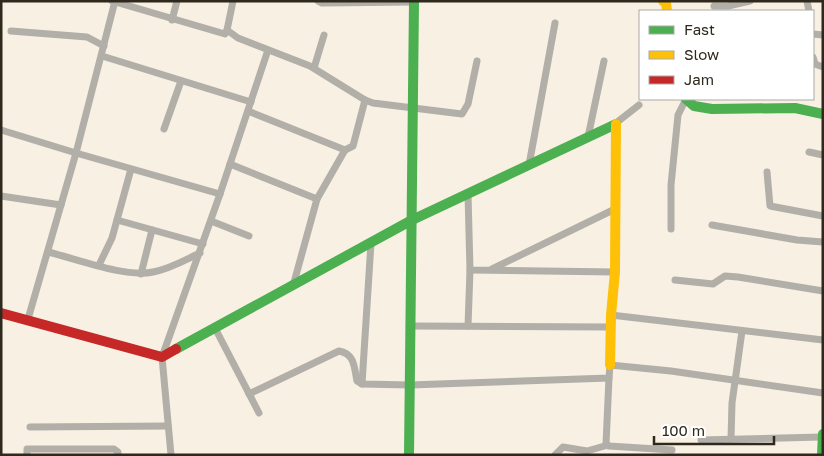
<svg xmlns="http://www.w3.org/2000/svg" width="824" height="456" font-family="'Golos Text',sans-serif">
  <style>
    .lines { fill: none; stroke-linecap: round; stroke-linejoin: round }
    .street { stroke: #b1afa8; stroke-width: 7 }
    .fast { stroke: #4caf50; stroke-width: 10 }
    .slow { stroke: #ffc107; stroke-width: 10 }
    .jam { stroke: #c62828; stroke-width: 10 }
  </style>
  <rect width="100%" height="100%" fill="#f7f0e3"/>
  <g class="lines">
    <g class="street">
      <polyline points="112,1 225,34 227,30"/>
      <polyline points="233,1 227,30 238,38 310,66 365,100 373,103 462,114 468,104 477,61"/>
      <polyline points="318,1 322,3 414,2"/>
      <polyline points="807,1 809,11"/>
      <polyline points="714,6 728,6 750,1"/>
      <polyline points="172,20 177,1"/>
      <polyline points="11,31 87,37 104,46"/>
      <polyline points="813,34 823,35"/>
      <polyline points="102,56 251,102"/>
      <polyline points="813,57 815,64 823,67"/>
      <polyline points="314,68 324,35"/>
      <polyline points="248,111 345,150 353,146 365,100"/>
      <polyline points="616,123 639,105"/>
      <polyline points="164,129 181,81"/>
      <polyline points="1,130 76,153 220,194 268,50"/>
      <polyline points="588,137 604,61"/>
      <polyline points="809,152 823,155"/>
      <polyline points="230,164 317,199 345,150"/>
      <polyline points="529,165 555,23"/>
      <polyline points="767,172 770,206 823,216"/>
      <polyline points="468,194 470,270 615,272"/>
      <polyline points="1,196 61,205"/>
      <polyline points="117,220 203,244"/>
      <polyline points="211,221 249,236"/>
      <polyline points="712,225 797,240 823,242"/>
      <polyline points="671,229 671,185 678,115 686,99"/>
      <path d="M48 252C77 259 125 278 153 272 170 269 185 260 200 253"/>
      <polyline points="99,265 112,238 131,169"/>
      <polyline points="492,269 615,209"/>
      <polyline points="141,274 152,230"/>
      <polyline points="675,280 713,284 725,276 738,277 823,291"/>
      <polyline points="293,286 317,199"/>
      <polyline points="611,315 823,340"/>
      <polyline points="28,319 76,153 115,1"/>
      <polyline points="411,326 611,327"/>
      <polyline points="468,326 470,270"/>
      <polyline points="215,328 259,413"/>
      <polyline points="609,378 606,444 609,446 672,450"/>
      <polyline points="362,384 371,243"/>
      <path d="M249 394 339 351C355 354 354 367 357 381L362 384 410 385 609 378 610 365 671 371 823 393"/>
      <polyline points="30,427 168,426"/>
      <polyline points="731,439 732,403 742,331"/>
      <polyline points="701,440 822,437"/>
      <polyline points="27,455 27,449 114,449 118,452 118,455"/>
      <polyline points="171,455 162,357 220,194"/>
      <polyline points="555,455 563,447 587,451 608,445"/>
    </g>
    <g class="fast">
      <polyline points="686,99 694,106 712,109 795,108 823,114"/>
      <polyline points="176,349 412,220 616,124"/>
      <polyline points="409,455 414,1"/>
      <polyline points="822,455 823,434"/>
    </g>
    <g class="slow">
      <polyline points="663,1 666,3 667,11"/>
      <polyline points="610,365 611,315 615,272 616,124"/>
    </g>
    <polyline class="jam" points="1,313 162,357 176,349"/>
  </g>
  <rect width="824" height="456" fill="none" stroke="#2e281d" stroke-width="5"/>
  <rect x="639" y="10" width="175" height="90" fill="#ffffff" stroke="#aba9a5"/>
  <rect x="649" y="26" width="25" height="8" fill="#4caf50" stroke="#aba9a5"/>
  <text x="684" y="35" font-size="15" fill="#2e281d">Fast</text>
  <rect x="649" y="51" width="25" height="8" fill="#ffc107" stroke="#aba9a5"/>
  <text x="684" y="60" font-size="15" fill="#2e281d">Slow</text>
  <rect x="649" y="76" width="25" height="8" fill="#c62828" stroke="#aba9a5"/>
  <text x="684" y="85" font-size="15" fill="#2e281d">Jam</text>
  <path d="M654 436v8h120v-8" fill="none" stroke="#2e281d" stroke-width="2.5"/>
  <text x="662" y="436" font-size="15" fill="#2e281d" stroke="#ffffff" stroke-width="4" paint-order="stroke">100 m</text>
</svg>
